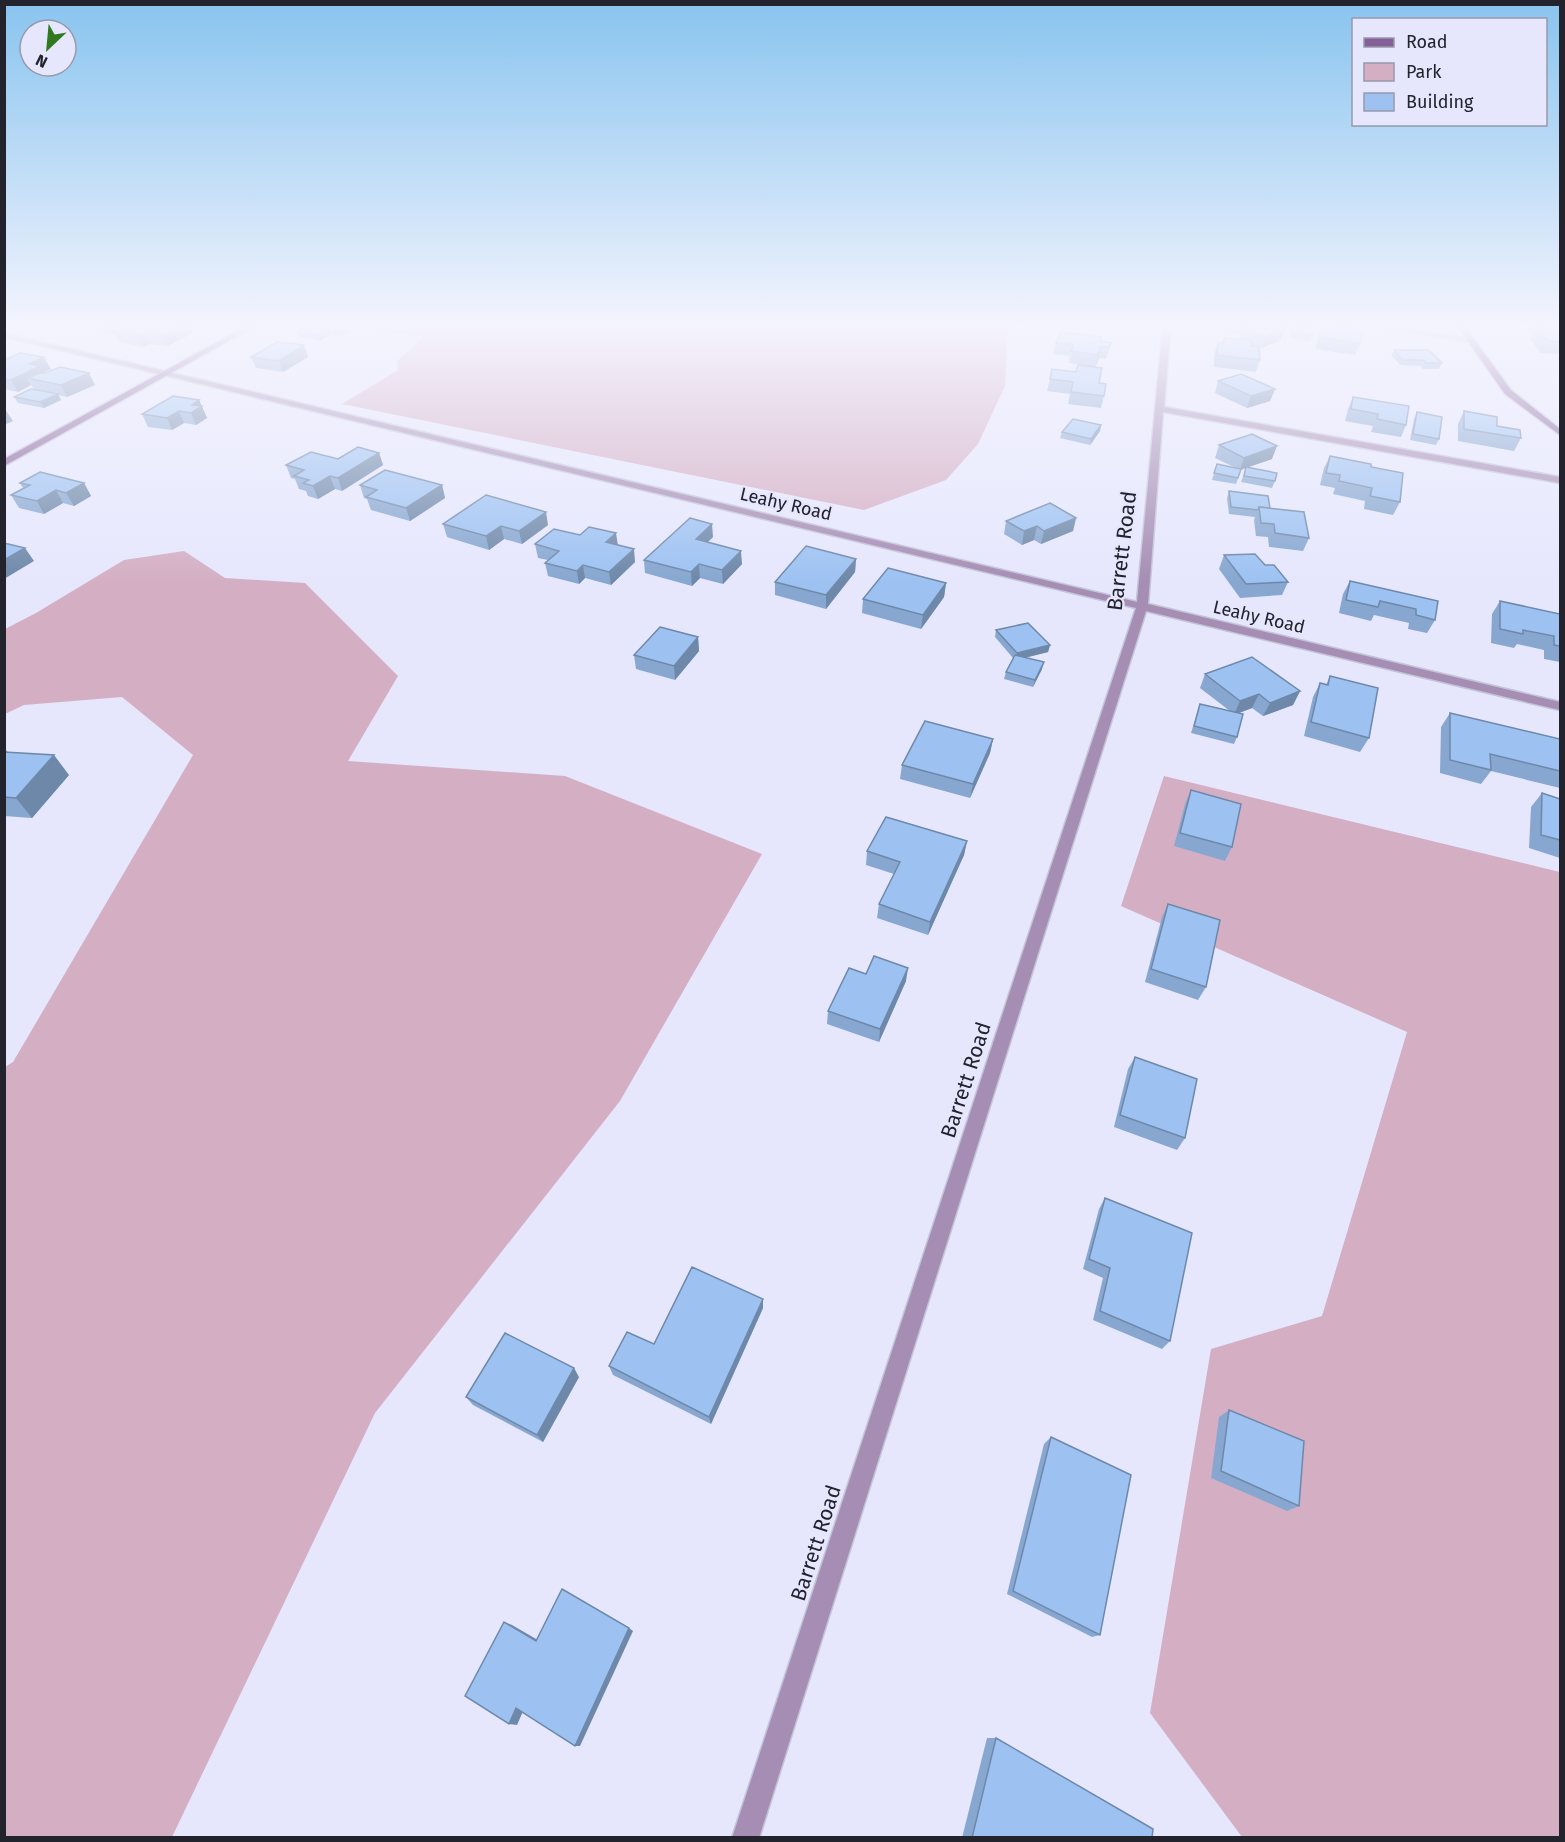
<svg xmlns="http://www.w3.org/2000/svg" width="1565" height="1842" font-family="'Fira Sans',sans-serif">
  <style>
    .green { fill: #d4afc4 }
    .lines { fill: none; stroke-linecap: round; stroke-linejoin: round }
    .street-casing { stroke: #c3c4d8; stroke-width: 3 }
    .secondary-casing { stroke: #c3c4d8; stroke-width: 3 }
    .street { fill: #a68db4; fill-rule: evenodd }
    .secondary { fill: #856098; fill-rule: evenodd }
    .wall { fill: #87a7d0 }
    .shaded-wall { fill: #6e88a9 }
    .building { fill: #9dc2f2; stroke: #6e88a9; stroke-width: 1.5 }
    .labels { text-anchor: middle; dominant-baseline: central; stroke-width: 4.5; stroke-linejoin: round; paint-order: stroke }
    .far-street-label { font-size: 18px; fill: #23232d; stroke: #e6e7fd }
    .street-label { font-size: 21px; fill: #23232d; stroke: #e6e7fd }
  </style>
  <rect width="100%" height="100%" fill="#e6e7fd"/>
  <g class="green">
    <polygon points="371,324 1008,324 1005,386 978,444 946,480 864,510 342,404 398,370 397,361 424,337 374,330"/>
    <polygon points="184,551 225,578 305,583 398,676 348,761 565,776 762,854 620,1101 375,1413 172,1837 5,1837 5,1067 13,1062 193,755 122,697 24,705 5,714 5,629 36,613 124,560"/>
    <polygon points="1164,776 1560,872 1560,1837 1242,1837 1150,1713 1211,1349 1322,1316 1407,1032 1121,906"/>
  </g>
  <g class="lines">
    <defs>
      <g id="street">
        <polygon points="1163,324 1171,324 1164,407 1560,477 1560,483 1163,412 1148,604 1560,702 1560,710 1146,611 759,1838 732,1838 1136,608 4,337 4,333 1137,602"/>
        <polygon points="1362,324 1380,324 1473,340 1469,342"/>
      </g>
      <g id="secondary">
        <polygon points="250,324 259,324 4,466 4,459"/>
        <polygon points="1456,324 1463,324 1511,390 1560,429 1560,435 1505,394"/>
      </g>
    </defs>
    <use href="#street" class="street-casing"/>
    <use href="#secondary" class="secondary-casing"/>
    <use href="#street" class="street"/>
    <use href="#secondary" class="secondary"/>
  </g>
  <g class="wall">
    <polygon points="68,324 136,324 134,325 193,333 167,346 149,344 143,347 119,342 114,333 112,334"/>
    <polygon points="310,324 350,331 341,336 330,335 320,341 299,337 297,332"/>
    <polygon points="1081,324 1107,324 1104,329"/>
    <polygon points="1228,324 1271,324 1281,340 1262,348 1259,347 1260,360 1256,372 1214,367 1214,354 1218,342 1223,343 1224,338 1239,339 1241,334 1227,330"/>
    <polygon points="1323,324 1360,344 1355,355 1315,349"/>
    <polygon points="1532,324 1560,324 1560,354 1541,353 1530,339 1533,335 1529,330"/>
    <polygon points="1292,327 1312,335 1310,341 1292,339 1290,332"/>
    <polygon points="1101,341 1111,343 1106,359 1099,358 1095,367 1069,363 1070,356 1053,354 1056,343"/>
    <polygon points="304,345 308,357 283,372 256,368 251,357"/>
    <polygon points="1394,350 1442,363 1439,369 1423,369 1421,366 1400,365 1391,355"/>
    <polygon points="4,360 51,369 44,372 44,373 95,385 67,397 58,395 61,400 44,408 18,403 14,397 34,389 31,385 18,392 4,389"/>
    <polygon points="1050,379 1099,383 1104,396 1101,408 1068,404 1070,394 1047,391"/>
    <polygon points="1218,381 1275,389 1270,401 1247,408 1215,393"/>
    <polygon points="1353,397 1406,425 1401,437 1371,432 1373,426 1345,421 1348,409"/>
    <polygon points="199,400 207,418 196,425 184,423 172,430 148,427 142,414"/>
    <polygon points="1464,411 1521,438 1514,451 1458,441 1458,424"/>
    <polygon points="1417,412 1439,439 1436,445 1410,440 1414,419"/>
    <polygon points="1101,425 1100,431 1090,445 1060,438 1062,432"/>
    <polygon points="1219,445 1272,459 1248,467 1275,481 1272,488 1241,482 1246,468 1241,470 1236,484 1212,480 1214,473 1234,467 1215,458"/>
    <polygon points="379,453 383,465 342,491 335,489 318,499 308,496 306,491 299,489 295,479 291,478 286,465"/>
    <polygon points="1330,456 1371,467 1400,502 1393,515 1364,509 1365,501 1333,494 1335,488 1320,485 1324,468"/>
    <polygon points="20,483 84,483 91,496 74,506 63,503 44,514 19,508 11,495 23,488"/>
    <polygon points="360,485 442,485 445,498 410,521 371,510 367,499 364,498"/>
    <polygon points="1229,491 1270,508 1309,538 1303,551 1269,547 1268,537 1256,536 1254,520 1255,517 1229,514 1227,498"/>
    <polygon points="1076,518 1073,531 1041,544 1034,540 1022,545 1004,534 1006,521"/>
    <polygon points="443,524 548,525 522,544 504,539 489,550 447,537"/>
    <polygon points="713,537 708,542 742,564 723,584 700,578 692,586 645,573 644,560"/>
    <polygon points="535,544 618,545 635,562 611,585 585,578 579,584 548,576 545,563 548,560 538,558"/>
    <polygon points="1224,555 1265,565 1288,582 1282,595 1240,598 1219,569"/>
    <polygon points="856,559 855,572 826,609 775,595 775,582"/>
    <polygon points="1350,581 1438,601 1435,620 1427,633 1408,629 1409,623 1374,615 1371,621 1339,613 1343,594"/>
    <polygon points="946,583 944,597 921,629 862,613 863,599"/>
    <polygon points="1500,601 1560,614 1560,662 1544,659 1544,650 1517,644 1514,648 1491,643 1492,614"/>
    <polygon points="996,630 1050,645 1048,652 1025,658 1042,669 1033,687 1004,679 1006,672 1013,658 995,637"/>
    <polygon points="698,637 699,651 675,680 636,669 634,655"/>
    <polygon points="1205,674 1300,691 1293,705 1263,716 1252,708 1238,713 1237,737 1234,744 1191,733 1200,704 1230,711 1200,688"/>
    <polygon points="1330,676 1369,738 1360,752 1304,736 1313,697 1320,683 1326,685"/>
    <polygon points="1450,713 1560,739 1560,788 1491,771 1481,784 1440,773 1441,727"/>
    <polygon points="993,739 990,753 970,798 900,779 902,765"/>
    <polygon points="4,748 8,752 69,775 32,818 4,816"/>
    <polygon points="1191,790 1232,847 1225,861 1174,846 1185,804"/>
    <polygon points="1542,793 1560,799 1560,858 1529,848 1531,807"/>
    <polygon points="967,841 964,855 928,935 877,918 879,904 894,874 866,865 867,851"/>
    <polygon points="1168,904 1206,987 1198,1000 1145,982 1162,917"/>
    <polygon points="866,974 906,981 879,1042 827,1024 828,1011"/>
    <polygon points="1135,1057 1185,1138 1177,1150 1114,1127 1128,1069"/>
    <polygon points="1105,1198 1170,1341 1162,1349 1093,1320 1103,1278 1083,1269 1099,1209"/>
    <polygon points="763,1308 711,1424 613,1375 609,1366 654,1344"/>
    <polygon points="579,1377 543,1442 473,1405 466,1397"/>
    <polygon points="1229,1410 1299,1506 1287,1511 1211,1478 1219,1417"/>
    <polygon points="1051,1437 1100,1635 1092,1637 1007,1594 1044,1444"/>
    <polygon points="987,1738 996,1738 1152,1838 962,1838"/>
  </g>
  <g class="shaded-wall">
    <polygon points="107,324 136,324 117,332 113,331 114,333 112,334"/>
    <polygon points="184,324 189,324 193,333 167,346 162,335"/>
    <polygon points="348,325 350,331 341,336 339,331"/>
    <polygon points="1285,328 1281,340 1262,348 1266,337"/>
    <polygon points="329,329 330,335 320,341 318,335"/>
    <polygon points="144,332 149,344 143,347 138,335"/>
    <polygon points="304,345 308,357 283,372 279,361"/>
    <polygon points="1101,346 1099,358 1095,367 1098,355"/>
    <polygon points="44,357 51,369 44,372 47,378 27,378 31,385 18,392 11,380 29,364"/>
    <polygon points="89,373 95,385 67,397 61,385"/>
    <polygon points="1275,389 1270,401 1247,408 1251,396"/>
    <polygon points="58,394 61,400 44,408 40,402"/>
    <polygon points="199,400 207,418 196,425 191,413 192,405"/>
    <polygon points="4,409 5,409 13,421 4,425"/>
    <polygon points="179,411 184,423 172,430 167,418"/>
    <polygon points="1101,425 1100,431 1090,445 1091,439"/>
    <polygon points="1277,446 1272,459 1240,470 1244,458"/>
    <polygon points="379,453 383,465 342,491 338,478"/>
    <polygon points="330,476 335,489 318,499 313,486"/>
    <polygon points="84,483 91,496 74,506 66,493"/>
    <polygon points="442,485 445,498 410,521 406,508"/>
    <polygon points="56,490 63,503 44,514 37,501"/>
    <polygon points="546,512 548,525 522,544 519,531"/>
    <polygon points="1076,518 1073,531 1041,544 1044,531"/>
    <polygon points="712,524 713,537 697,552 696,539"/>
    <polygon points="501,526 504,539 489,550 486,536"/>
    <polygon points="1037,526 1034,540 1022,545 1024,531"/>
    <polygon points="616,533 618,546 606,542"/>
    <polygon points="25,548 34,561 4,579 4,560"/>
    <polygon points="634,549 635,562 611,585 609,572"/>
    <polygon points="741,551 742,564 723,584 722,570"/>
    <polygon points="856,559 855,572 826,609 826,595"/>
    <polygon points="699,564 700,578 692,586 691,572"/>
    <polygon points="583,565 585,578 579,584 577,571"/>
    <polygon points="946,583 944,597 921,629 923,615"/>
    <polygon points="698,637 699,651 675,680 674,666"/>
    <polygon points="1050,645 1048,652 1015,660 1017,653"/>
    <polygon points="1044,662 1042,669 1033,687 1035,680"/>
    <polygon points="1300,691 1293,705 1263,716 1270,703"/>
    <polygon points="1259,694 1252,708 1234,715 1240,701"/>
    <polygon points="993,739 990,753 970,798 973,784"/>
    <polygon points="54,755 69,775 32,818 16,798"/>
    <polygon points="967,841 964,855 928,935 930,922"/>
    <polygon points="908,968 906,981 879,1042 880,1029"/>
    <polygon points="763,1299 763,1308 711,1424 709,1417"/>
    <polygon points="574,1368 579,1377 543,1442 537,1435"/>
    <polygon points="504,1622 512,1625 543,1643 536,1641"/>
    <polygon points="629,1628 633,1631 580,1746 575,1746"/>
    <polygon points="516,1708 524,1709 517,1725 509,1724"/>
  </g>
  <g class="building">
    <polygon points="128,324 141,326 146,324 184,324 162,335 144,332 138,335 113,331"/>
    <polygon points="310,324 341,324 348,325 339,331 329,329 318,335 297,332"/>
    <polygon points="1248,324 1271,324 1285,328 1266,337 1242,329 1252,325"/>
    <polygon points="1323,324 1363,330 1360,344 1319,337"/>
    <polygon points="1539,324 1560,324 1560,342 1548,341 1536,328 1543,328"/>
    <polygon points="1292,327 1311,328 1312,335 1294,333"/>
    <polygon points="1061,332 1102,337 1100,341 1111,343 1109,348 1101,346 1098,355 1071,351 1074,345 1056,343"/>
    <polygon points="1224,338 1251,340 1252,346 1259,347 1260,360 1217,355 1218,342 1224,343"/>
    <polygon points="277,342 304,345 279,361 251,357"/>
    <polygon points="1394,350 1429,350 1442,363 1426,363 1423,360 1403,360"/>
    <polygon points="20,353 44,357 29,364 40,366 11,380 4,379 4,360"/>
    <polygon points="1078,365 1102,368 1099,383 1106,384 1104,396 1071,392 1073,382 1050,379 1052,369 1076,372"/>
    <polygon points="60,367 89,373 61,385 27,378 40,373 45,373"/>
    <polygon points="1241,374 1275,389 1251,396 1218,381"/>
    <polygon points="31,389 58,394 40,402 14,397"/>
    <polygon points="173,396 199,400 192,405 202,406 191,413 179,411 167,418 142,414"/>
    <polygon points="1353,397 1409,406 1406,425 1377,419 1378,414 1351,409"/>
    <polygon points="1464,411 1497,417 1497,426 1520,430 1521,438 1464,429"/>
    <polygon points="1417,412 1442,417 1439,439 1413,434"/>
    <polygon points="1073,419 1101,425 1091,439 1062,432"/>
    <polygon points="1252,434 1277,446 1244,458 1219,445"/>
    <polygon points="358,447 379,453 338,478 330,476 313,486 303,483 309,480 294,476 304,470 286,465 311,452 338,459"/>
    <polygon points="1330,456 1371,464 1371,467 1403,473 1400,502 1370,496 1372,488 1339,481 1340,475 1326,473"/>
    <polygon points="1217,464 1241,469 1238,478 1214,473"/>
    <polygon points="1246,467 1277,473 1275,481 1244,476"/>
    <polygon points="385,470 442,485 406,508 366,497 377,490 360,485"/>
    <polygon points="40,472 84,483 66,493 56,490 37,501 11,495 30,485 20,483"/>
    <polygon points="1229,491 1268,496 1270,508 1259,507 1258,510 1231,507"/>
    <polygon points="486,495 546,512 519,531 501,526 486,536 443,524"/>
    <polygon points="1050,503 1076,518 1044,531 1037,526 1024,531 1006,521"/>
    <polygon points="1259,507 1304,512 1309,538 1275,533 1274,524 1261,523"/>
    <polygon points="690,518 712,524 696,539 741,551 722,570 699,564 691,572 644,560"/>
    <polygon points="589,527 616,533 606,542 634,549 609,572 583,565 577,571 545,563 559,551 535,544 554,529 580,535"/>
    <polygon points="4,543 25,548 4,560"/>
    <polygon points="806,546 856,559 826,595 775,582"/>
    <polygon points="1255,554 1265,565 1274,565 1288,582 1246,584 1224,555"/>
    <polygon points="888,568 946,583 923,615 863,599"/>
    <polygon points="1350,581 1438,601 1435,620 1416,615 1416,609 1380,601 1378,607 1346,600"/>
    <polygon points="1500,601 1560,614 1560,646 1554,645 1554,636 1523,630 1523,634 1500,629"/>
    <polygon points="1028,623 1050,645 1017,653 996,630"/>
    <polygon points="660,627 698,637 674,666 634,655"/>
    <polygon points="1015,655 1044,662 1035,680 1006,672"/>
    <polygon points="1252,657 1300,691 1270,703 1259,694 1240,701 1205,674"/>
    <polygon points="1330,676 1378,688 1369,738 1311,722 1320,683 1328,685"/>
    <polygon points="1200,704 1243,714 1237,737 1194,726"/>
    <polygon points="1450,713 1560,739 1560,771 1490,754 1491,770 1450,760"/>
    <polygon points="925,721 993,739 973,784 902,765"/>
    <polygon points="4,752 54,755 16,798 4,797"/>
    <polygon points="1191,790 1241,804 1232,847 1180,833"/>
    <polygon points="1542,793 1560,799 1560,840 1541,835"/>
    <polygon points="886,817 967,841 930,922 879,904 900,862 867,851"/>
    <polygon points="1168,904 1220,920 1206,987 1151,969"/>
    <polygon points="874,956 908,968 880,1029 828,1011 849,968 866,974"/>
    <polygon points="1135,1057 1197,1079 1185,1138 1120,1115"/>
    <polygon points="1105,1198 1192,1233 1170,1341 1100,1311 1110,1268 1089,1259"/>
    <polygon points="692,1267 763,1299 709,1417 609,1366 627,1332 654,1344"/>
    <polygon points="505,1333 574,1368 537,1435 466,1397"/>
    <polygon points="1229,1410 1304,1441 1299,1506 1221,1471"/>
    <polygon points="1051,1437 1131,1475 1100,1635 1013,1591"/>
    <polygon points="562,1589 629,1628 575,1746 516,1708 509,1724 465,1696 504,1622 536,1641"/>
    <polygon points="996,1738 1153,1829 1152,1838 972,1838"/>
  </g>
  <linearGradient id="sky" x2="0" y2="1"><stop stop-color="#88c4ef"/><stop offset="0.56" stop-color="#f4f4fe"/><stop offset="1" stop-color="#f4f4fe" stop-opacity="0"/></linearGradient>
  <rect width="1565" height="582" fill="url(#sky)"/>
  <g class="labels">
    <g class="far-street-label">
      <text transform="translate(786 504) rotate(13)">Leahy Road</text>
      <text transform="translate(1259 617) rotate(13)">Leahy Road</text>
    </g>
    <g class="street-label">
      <text transform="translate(1122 551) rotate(-83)">Barrett Road</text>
      <text transform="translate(966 1080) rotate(-72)">Barrett Road</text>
      <text transform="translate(816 1543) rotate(-72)">Barrett Road</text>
    </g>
  </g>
  <rect width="1565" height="1842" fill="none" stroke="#23232d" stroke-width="12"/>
  <rect x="1352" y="18" width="195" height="108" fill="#e6e7fd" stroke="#9899aa" stroke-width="1.5"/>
  <rect x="1364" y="38" width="30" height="9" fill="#856098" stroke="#9899aa" stroke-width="1.5"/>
  <text x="1406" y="48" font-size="18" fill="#23232d">Road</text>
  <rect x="1364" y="63" width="30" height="18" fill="#d4afc4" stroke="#9899aa" stroke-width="1.5"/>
  <text x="1406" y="78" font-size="18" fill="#23232d">Park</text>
  <rect x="1364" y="93" width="30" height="18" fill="#9dc2f2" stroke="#9899aa" stroke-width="1.5"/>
  <text x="1406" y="108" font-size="18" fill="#23232d">Building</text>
  <g transform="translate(48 48) rotate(206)"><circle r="28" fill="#e6e7fd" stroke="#9899aa" stroke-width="1.5"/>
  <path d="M0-4.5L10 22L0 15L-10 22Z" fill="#31791f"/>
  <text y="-9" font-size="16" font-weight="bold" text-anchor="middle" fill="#23232d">N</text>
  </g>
</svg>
